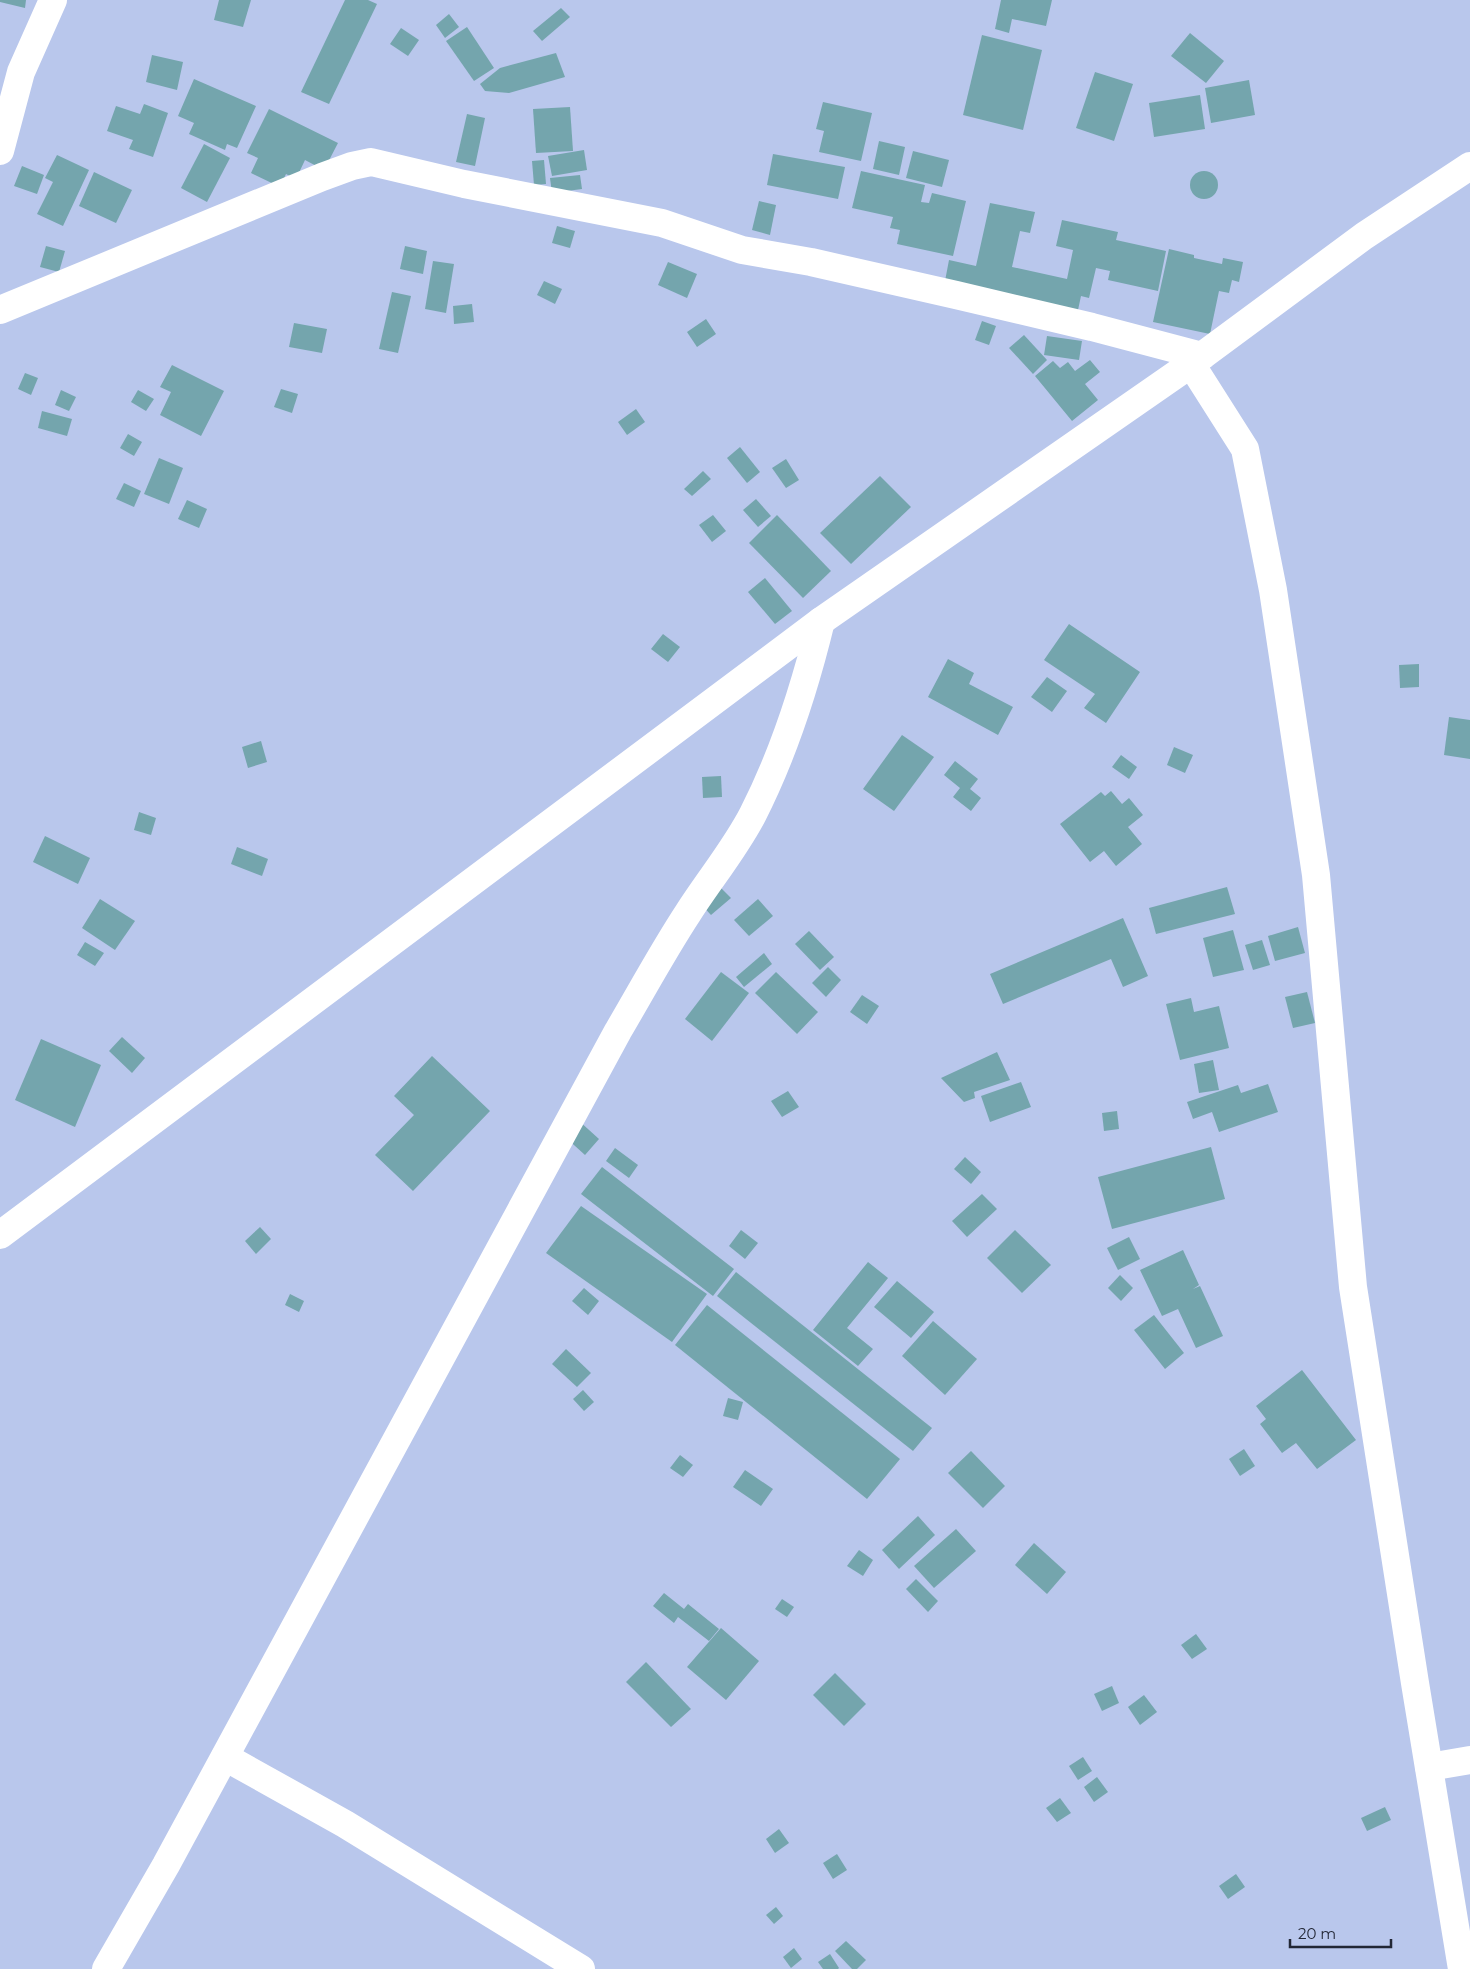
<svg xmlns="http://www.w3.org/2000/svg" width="1470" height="1969" font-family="Montserrat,sans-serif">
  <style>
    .building { fill: #74a5ad }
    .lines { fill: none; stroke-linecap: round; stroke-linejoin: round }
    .minor { stroke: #fff; stroke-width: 28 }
  </style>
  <rect width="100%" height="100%" fill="#b9c7ec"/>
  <g class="building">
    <polygon points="0,0 26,0 25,8 0,2"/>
    <polygon points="219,0 251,0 243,27 214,20"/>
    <polygon points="345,0 368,0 377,4 329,104 301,92"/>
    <polygon points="1001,0 1052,0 1046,26 1012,19 1009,33 995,29"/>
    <polygon points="561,8 570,17 542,41 533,31"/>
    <polygon points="449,14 459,27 445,38 436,25"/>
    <polygon points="467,27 494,68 474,81 446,41"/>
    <polygon points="401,28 419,40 408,56 390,44"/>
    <polygon points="1190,33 1224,61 1206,83 1171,56"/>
    <polygon points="982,35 1042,50 1023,130 963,115"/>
    <polygon points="556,53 565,77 509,93 485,91 480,84 500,68"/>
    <polygon points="152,55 183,62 177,90 146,82"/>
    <polygon points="1095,72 1133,84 1114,141 1076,128"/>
    <polygon points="194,79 256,106 237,148 227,144 225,150 189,134 194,123 178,116"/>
    <polygon points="1249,80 1255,115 1211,123 1205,88"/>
    <polygon points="1200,95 1205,129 1154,137 1149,103"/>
    <polygon points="823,102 872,113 861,161 819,152 824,131 816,129"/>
    <polygon points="144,104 168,113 153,157 129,149 133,140 107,131 116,106 140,114"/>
    <polygon points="570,107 573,151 536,153 533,109"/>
    <polygon points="269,109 338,143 324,170 305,160 296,179 286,174 280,187 251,173 258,158 247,153"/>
    <polygon points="467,114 485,118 475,166 456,162"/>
    <polygon points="879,141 905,147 899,175 873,169"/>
    <polygon points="204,144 230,158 207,202 181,188"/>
    <polygon points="584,150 587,170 552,176 548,156"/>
    <polygon points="913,151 949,160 942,187 906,178"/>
    <polygon points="773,154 845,167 838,199 767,185"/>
    <polygon points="57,155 89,170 63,226 37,214 53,182 45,178"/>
    <polygon points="544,160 546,184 534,185 532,161"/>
    <polygon points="22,166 44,175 37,194 14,186"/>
    <circle cx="1204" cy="185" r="14"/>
    <polygon points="861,171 925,185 921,202 929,203 932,193 966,201 953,256 897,244 900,230 890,228 893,217 852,208"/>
    <polygon points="94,172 132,190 116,223 79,206"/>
    <polygon points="580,175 582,189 552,193 550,178"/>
    <polygon points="759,201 776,205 770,235 752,230"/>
    <polygon points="990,203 1035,212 1030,233 1020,231 1012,267 1067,279 1073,250 1056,246 1062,220 1118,232 1116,240 1166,251 1158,291 1108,280 1110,271 1096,268 1089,298 1081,296 1078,310 945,281 949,260 976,266"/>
    <polygon points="557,226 575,231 570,248 552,243"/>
    <polygon points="46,246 65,251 59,272 40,267"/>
    <polygon points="405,246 427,251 423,274 400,269"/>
    <polygon points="1169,249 1194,255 1194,258 1222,264 1223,258 1243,262 1239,282 1232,280 1229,293 1219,291 1210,334 1153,322"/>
    <polygon points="433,261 454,264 446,313 425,309"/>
    <polygon points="668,262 697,274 687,298 658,285"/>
    <polygon points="544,281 562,289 555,304 537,295"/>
    <polygon points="392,292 411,296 398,353 379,349"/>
    <polygon points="472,304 474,322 454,324 453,306"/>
    <polygon points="706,319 716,334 697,347 687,332"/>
    <polygon points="982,321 996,326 989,345 975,340"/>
    <polygon points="294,323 327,329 322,353 289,347"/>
    <polygon points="1024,335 1047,360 1033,374 1009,348"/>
    <polygon points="1047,336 1082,341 1079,360 1044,355"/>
    <polygon points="1090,360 1100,372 1085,384 1098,400 1072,421 1035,376 1053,361 1060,368 1068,362 1075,371"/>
    <polygon points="172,365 224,391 201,436 160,415 171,392 160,387"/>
    <polygon points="25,373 38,378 31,395 18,389"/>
    <polygon points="281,389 298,394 292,413 274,407"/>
    <polygon points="61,390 76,397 69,411 55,405"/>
    <polygon points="138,390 154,399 146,411 131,402"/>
    <polygon points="636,409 645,422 627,435 618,422"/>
    <polygon points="42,411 72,419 67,436 38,428"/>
    <polygon points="128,434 142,442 134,456 120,448"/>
    <polygon points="740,447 760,472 747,483 727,458"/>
    <polygon points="159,458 183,468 169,504 144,494"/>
    <polygon points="786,459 799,480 786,488 772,468"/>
    <polygon points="703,471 711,479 692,496 684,489"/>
    <polygon points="880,476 911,507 851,564 820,533"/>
    <polygon points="124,483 141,491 134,507 116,499"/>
    <polygon points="756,499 771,516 758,527 743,510"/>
    <polygon points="187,500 207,509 199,528 178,519"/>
    <polygon points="713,515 726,531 712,542 699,525"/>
    <polygon points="777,515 831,571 803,598 749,543"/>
    <polygon points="765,578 792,611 775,624 748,592"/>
    <polygon points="1069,624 1140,672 1106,723 1084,708 1095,694 1044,660"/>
    <polygon points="663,634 680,647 668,662 651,649"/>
    <polygon points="948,659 974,673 969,684 1013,707 998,735 928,697"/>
    <polygon points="1419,664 1419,687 1400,688 1399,665"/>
    <polygon points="1047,677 1067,691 1052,712 1031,697"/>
    <polygon points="1449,717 1470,720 1470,759 1444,755"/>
    <polygon points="902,735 934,757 894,811 863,789"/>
    <polygon points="261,741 267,762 248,768 242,747"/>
    <polygon points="1174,747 1193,755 1185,773 1167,765"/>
    <polygon points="1121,755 1137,767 1129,779 1112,767"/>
    <polygon points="955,761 978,779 970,789 981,798 971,811 953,797 960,788 944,775"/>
    <polygon points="721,776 722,797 703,798 702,777"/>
    <polygon points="1111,791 1122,804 1129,798 1143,815 1128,827 1142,844 1116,866 1104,851 1090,862 1060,824 1101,792 1105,796"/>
    <polygon points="139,812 156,818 151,835 134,830"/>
    <polygon points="45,836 90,858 78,884 33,862"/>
    <polygon points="237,847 268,859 262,876 231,864"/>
    <polygon points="717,884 731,898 711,915 698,901"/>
    <polygon points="1227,887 1235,914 1156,934 1149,908"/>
    <polygon points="100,899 135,921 115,950 82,928"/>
    <polygon points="758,899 773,916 749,936 734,920"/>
    <polygon points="1123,918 1148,976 1123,987 1111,959 1003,1004 990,974"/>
    <polygon points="1298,927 1305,953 1275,961 1268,936"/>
    <polygon points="1233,930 1244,970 1213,977 1203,938"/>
    <polygon points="809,931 834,957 820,970 795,944"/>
    <polygon points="1262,940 1270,965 1253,970 1245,945"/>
    <polygon points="85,942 104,953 95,966 77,955"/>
    <polygon points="764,953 772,964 744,987 736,977"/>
    <polygon points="828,967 841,980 826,997 812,983"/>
    <polygon points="721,972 749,993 712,1041 685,1019"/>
    <polygon points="776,972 818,1012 797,1034 755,993"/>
    <polygon points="1307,992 1315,1023 1293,1028 1285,997"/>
    <polygon points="862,995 879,1006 867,1024 850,1012"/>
    <polygon points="1191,998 1194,1012 1219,1006 1229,1048 1180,1060 1166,1004"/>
    <polygon points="122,1037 145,1058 132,1073 109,1051"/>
    <polygon points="41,1039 101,1065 75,1127 15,1100"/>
    <polygon points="997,1052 1010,1080 974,1092 975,1098 964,1102 941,1078"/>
    <polygon points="432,1056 490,1111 413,1191 375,1155 414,1115 394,1096"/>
    <polygon points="1213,1060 1219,1090 1199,1093 1194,1064"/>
    <polygon points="1021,1082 1031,1107 990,1122 981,1096"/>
    <polygon points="1268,1084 1278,1112 1219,1132 1212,1112 1193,1119 1187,1102 1238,1085 1241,1093"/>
    <polygon points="788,1091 799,1107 782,1117 771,1101"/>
    <polygon points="1117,1111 1119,1129 1104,1131 1102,1113"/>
    <polygon points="578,1120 599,1139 585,1155 564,1136"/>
    <polygon points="1211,1147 1225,1199 1112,1229 1098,1177"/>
    <polygon points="615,1148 638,1165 629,1178 606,1161"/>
    <polygon points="965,1157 981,1172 971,1184 954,1169"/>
    <polygon points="602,1167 734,1269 713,1296 581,1194"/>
    <polygon points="982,1194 997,1209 967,1237 952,1221"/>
    <polygon points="581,1206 707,1294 672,1342 546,1253"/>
    <polygon points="260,1227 271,1239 256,1254 245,1241"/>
    <polygon points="741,1230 758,1243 745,1259 729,1246"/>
    <polygon points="1015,1230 1051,1265 1022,1293 987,1258"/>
    <polygon points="1129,1237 1140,1259 1118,1270 1107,1248"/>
    <polygon points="1183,1250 1199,1285 1193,1289 1200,1286 1223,1336 1196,1348 1178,1309 1162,1316 1140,1270"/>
    <polygon points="868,1262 888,1278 847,1328 873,1349 858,1366 813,1330"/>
    <polygon points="736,1272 932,1428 913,1451 717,1296"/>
    <polygon points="1120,1275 1133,1288 1121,1301 1108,1288"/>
    <polygon points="897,1281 934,1312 911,1338 874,1307"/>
    <polygon points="584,1288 599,1301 588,1315 572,1301"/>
    <polygon points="290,1294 304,1301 299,1312 285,1305"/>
    <polygon points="707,1305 900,1459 867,1499 675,1345"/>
    <polygon points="1154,1315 1184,1353 1165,1369 1134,1330"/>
    <polygon points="933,1321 977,1359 945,1395 902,1356"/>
    <polygon points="566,1349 591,1373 577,1387 552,1364"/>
    <polygon points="1302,1370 1356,1440 1317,1469 1296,1443 1282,1453 1260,1424 1266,1419 1256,1406"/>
    <polygon points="583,1390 594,1402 584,1411 573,1399"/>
    <polygon points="728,1398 743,1402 738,1420 723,1416"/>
    <polygon points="1244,1449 1255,1466 1240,1476 1229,1459"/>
    <polygon points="971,1451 1005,1486 983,1508 948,1473"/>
    <polygon points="680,1455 693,1465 683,1477 670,1468"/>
    <polygon points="745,1470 773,1489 761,1506 733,1487"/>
    <polygon points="918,1516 935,1535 899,1569 882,1550"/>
    <polygon points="956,1529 976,1551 934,1588 914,1566"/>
    <polygon points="1034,1543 1066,1572 1047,1594 1015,1565"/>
    <polygon points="859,1550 873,1560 863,1576 847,1566"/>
    <polygon points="916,1579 938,1601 928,1612 906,1589"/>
    <polygon points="664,1593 684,1609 688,1604 719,1629 709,1641 678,1617 674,1623 653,1606"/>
    <polygon points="782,1599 794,1607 787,1617 775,1609"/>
    <polygon points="721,1628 759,1661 726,1700 687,1667"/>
    <polygon points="1196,1634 1207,1649 1192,1659 1181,1645"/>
    <polygon points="646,1662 691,1709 671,1727 626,1682"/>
    <polygon points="835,1673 866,1704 844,1726 813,1695"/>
    <polygon points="1112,1686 1119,1703 1102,1711 1094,1694"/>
    <polygon points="1144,1695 1157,1712 1140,1725 1128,1707"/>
    <polygon points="1083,1757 1092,1771 1078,1780 1069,1766"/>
    <polygon points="1097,1777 1108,1792 1094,1802 1084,1787"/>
    <polygon points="1060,1798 1071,1813 1057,1822 1046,1808"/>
    <polygon points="1385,1807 1391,1820 1367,1831 1361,1818"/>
    <polygon points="779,1829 789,1843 775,1853 766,1839"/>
    <polygon points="837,1854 847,1870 833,1879 823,1863"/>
    <polygon points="1236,1874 1245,1887 1228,1899 1219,1886"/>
    <polygon points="776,1907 783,1916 774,1924 766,1915"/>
    <polygon points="846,1941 866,1960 857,1969 852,1969 835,1951"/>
    <polygon points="794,1948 802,1959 791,1968 783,1957"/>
    <polygon points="830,1954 839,1968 838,1969 823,1969 818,1962"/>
  </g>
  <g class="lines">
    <g class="minor">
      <polyline points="0,151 21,72 53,0"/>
      <polyline points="0,310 322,177 352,166 371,162 464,184 662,223 742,250 811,262 956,295 1092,327 1202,356"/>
      <polyline points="1191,364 1245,449 1273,590 1316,875 1353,1287 1415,1683 1462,1969"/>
      <polyline points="0,1235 821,621 1191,364 1364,236 1470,166"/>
      <polyline points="225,1757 345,1824 581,1969"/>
      <polyline points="1429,1767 1470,1760"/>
      <path d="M106 1969 166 1865 618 1031C641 992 663 951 688 913 709 880 735 849 753 814 784 753 805 687 821 621"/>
    </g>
  </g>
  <path d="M1290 1939v8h101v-8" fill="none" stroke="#222735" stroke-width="2.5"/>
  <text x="1298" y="1939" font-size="15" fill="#222735" stroke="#b9c7ec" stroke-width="4" paint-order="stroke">20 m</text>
</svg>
